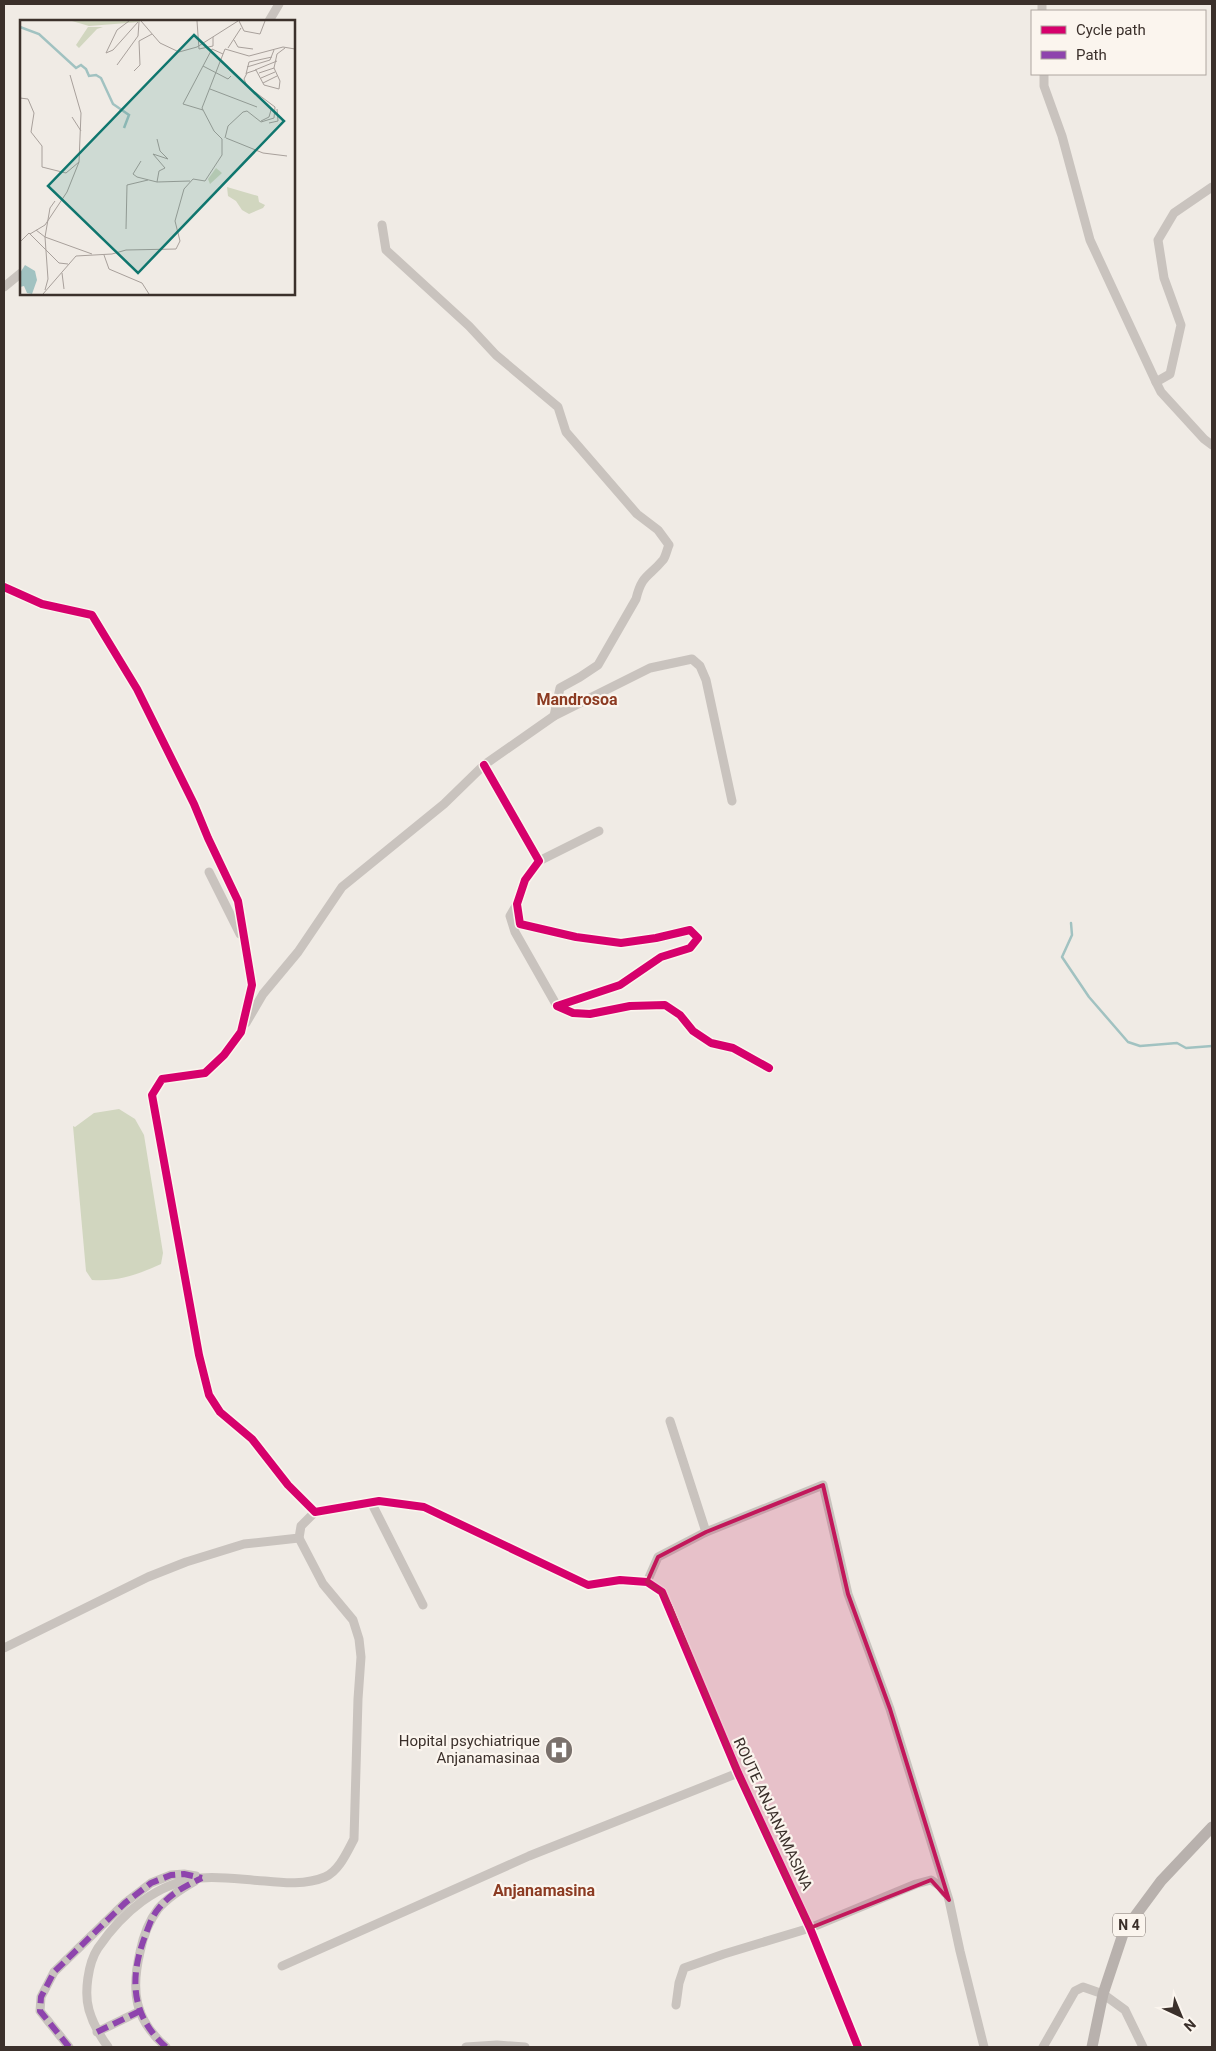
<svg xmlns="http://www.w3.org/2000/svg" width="1216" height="2051" font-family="Roboto,sans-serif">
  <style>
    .green { fill: #d1d6bf }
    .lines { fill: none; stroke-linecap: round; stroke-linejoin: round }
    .stream { stroke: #a1c2c1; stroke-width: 2.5 }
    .minor { stroke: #c9c3be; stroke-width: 9 }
    .major { stroke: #b8b1ad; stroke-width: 11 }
    .quiet { stroke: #8e44ad; stroke-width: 6; stroke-dasharray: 12 6; stroke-linecap: butt }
    .cycleway-casing { stroke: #fbf5ee; stroke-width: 11 }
    .cycleway { stroke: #d6006c; stroke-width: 8 }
    .marked { fill: #c2185b; fill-opacity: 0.2; stroke: #c2185b; stroke-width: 4; stroke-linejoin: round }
    .labels { text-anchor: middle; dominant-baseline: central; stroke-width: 4.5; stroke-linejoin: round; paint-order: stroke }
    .shield { fill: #fbf5ee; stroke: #756b66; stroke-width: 1 }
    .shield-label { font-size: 14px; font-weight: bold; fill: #3b302b }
    .poi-label { font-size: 15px; fill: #3b302b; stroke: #fbf5ee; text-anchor: end }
    .street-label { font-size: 15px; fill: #3b302b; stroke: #fbf5ee }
    .neighbourhood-label { font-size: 16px; font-weight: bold; fill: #8c3b22; stroke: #fbf5ee }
    .inset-river { fill: none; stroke: #a1c2c1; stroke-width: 2.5 }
    .inset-road { fill: none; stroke: #a8a09b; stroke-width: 1 }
    .view { fill: #0f766e; fill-opacity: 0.15; stroke: #0f766e; stroke-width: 2.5 }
    .inset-edge { fill: none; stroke: #3b302b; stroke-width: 2.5 }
  </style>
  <rect width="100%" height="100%" fill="#f0ebe5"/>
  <path class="green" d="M119 1109 135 1119 144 1135 163 1253 161 1264C139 1274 117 1282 92 1280L86 1271 73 1126 75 1127 94 1113Z"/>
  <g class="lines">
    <polyline class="stream" points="1071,923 1072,935 1062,957 1089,997 1128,1042 1140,1046 1177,1043 1186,1048 1212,1046"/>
    <g class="minor">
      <polyline points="1042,4 1042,11"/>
      <polyline points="269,21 279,4"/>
      <polyline points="1044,74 1044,86 1062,136 1090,240 1156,382 1170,374 1181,325 1164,278 1158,240 1174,213 1212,187"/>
      <path d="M382 225 386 250 469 326 496 355 558 407 566 432 637 514 658 530 669 545C667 549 666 556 663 560 649 577 642 574 636 599L598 665 580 677 560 688 554 716"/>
      <polyline points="4,287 21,273"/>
      <polyline points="1156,382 1161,392 1204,439 1212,445"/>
      <polyline points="4,587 42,604 92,615 137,689 194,804 208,838 238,901 252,985 241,1032 224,1055 205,1073 162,1079 152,1095 199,1355 209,1395 220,1412 252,1439 288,1485 315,1512 379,1501 424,1507 588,1585 620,1580 647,1582 662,1592 738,1773 810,1928 858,2047"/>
      <polyline points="484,765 539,861 525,880 517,904 520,924 576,937 621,943 656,938 690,930 698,938 690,948 661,957 620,985 557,1006 573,1013 590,1014 630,1006 665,1005 680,1015 693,1031 711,1043 733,1048 769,1068"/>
      <polyline points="539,861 599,831"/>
      <polyline points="209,872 240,934"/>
      <polyline points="517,904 510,916 515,932 557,1006"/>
      <polyline points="246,1023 263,994 298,952 342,887 444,804 484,765 554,716 650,668 692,659 700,666 706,680 732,801"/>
      <polyline points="670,1421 706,1532"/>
      <polyline points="371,1502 423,1605"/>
      <polyline points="647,1582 658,1557 706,1532 823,1485 848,1594 890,1709 949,1900 960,1951 984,2047"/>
      <polyline points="4,1648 148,1577 186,1562 244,1544 299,1538 301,1526 315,1512"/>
      <polyline points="282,1966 529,1856 738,1773"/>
      <polyline points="676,2005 679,1983 684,1968 724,1954 810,1928 916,1884 931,1880 940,1886 945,1893"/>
      <polyline points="97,2032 140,2011"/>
      <polyline points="69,2047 40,2011 41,1997 54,1972 125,1903 151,1883 171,1875 184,1874 196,1876"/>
      <path d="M108 2047C100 2036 93 2024 89 2010 84 1993 88 1963 98 1948 122 1913 157 1882 201 1878 221 1876 244 1880 265 1881 284 1883 306 1885 325 1877 339 1871 347 1852 354 1839L358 1699 361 1657 359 1639 353 1620 323 1584 299 1538"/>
      <path d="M166 2047C134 2019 131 1991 140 1952 143 1937 149 1921 158 1909 168 1897 181 1889 195 1881"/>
      <polyline points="466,2047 497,2045 525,2047"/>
      <polyline points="1043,2047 1075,1991 1083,1987 1103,1994 1125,2010 1143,2047"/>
    </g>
    <polyline class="major" points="1092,2047 1103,1994 1124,1931 1161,1881 1212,1827"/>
    <g class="quiet">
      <polyline points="97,2032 140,2011"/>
      <polyline points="69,2047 40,2011 41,1997 54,1972 125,1903 151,1883 171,1875 184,1874 202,1878"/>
      <path d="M166 2047C132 2017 129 1980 144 1939 148 1929 151 1917 159 1908 170 1894 185 1886 202 1878"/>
    </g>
    <defs>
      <g id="cycleway">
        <polyline points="4,587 42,604 92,615 137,689 194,804 208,838 238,901 252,985 241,1032 224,1055 205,1073 162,1079 152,1095 199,1355 209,1395 220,1412 252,1439 288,1485 315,1512 379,1501 424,1507 588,1585 620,1580 647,1582 662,1592 738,1773 810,1928 858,2047"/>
        <polyline points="484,765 539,861 525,880 517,904 520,924 576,937 621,943 656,938 690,930 698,938 690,948 661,957 620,985 557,1006 573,1013 590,1014 630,1006 665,1005 680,1015 693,1031 711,1043 733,1048 769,1068"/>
      </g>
    </defs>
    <use href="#cycleway" class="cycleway-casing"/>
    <use href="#cycleway" class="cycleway"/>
  </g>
  <path class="marked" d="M823 1485 848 1594 890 1709 949 1900 931 1880 810 1928 738 1773 670 1606 662 1592 647 1582 658 1557 706 1532Z"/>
  <defs>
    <symbol id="hospital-disc" viewBox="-11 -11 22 22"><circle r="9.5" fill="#7a716c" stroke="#fbf5ee"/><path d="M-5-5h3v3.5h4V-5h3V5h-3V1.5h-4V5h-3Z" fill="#fff"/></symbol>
  </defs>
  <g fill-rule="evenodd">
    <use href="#hospital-disc" x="543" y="1734" width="32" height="32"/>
  </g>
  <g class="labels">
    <rect class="shield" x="1113" y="1913.5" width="32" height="23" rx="4"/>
    <g class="shield-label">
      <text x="1129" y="1925">N 4</text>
    </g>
    <g class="poi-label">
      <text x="540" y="1741">Hopital psychiatrique<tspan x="540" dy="17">Anjanamasinaa</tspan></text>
    </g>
    <g class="street-label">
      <text transform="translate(773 1814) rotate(65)">ROUTE ANJANAMASINA</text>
    </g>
    <g class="neighbourhood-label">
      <text x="577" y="699">Mandrosoa</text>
      <text x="544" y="1890">Anjanamasina</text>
    </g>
  </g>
  <g transform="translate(20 20)">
    <rect width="275" height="275" fill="#f0ebe5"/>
    <path d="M52 1H120V2L69 6ZM68 7H83L77 9 59 28 56 25ZM196 148 202 153 190 164 188 159ZM207 167 238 176 239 182 245 185 243 188 229 194 222 190 216 181 208 176Z" fill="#d1d6bf"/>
    <path d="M5 245 15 251 17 260 12 274 7 273 4 266 0 267V253Z" fill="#a1c2c1"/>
    <path class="inset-river" d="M0 7 19 14 56 48 61 45 66 49 69 56 76 55 81 58 93 84 109 95 104 108"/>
    <path class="inset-road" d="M121 1 140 23 159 32 177 27 218 1M177 1 179 29 193 26V17M219 1 224 11 240 14 245 1M214 20 218 27 233 29M208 28 221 8M86 33 93 30 118 2M86 33 97 10 109 1M97 45 118 16 119 2M183 46 208 59 211 56M227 47 250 40 254 30M235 50 257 41M114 51 120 45 119 21 132 14M239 53 254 48M226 54 229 42 252 37M50 55 61 93 59 142M241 58 255 52M243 63 257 56M190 69 237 87M0 78 8 79 14 93 11 112 22 126V147L46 153 59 142 47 172 25 205 10 214M183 90 163 84 192 29 203 34M52 97 61 111M241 101 249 97 251 90M249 103 258 101 257 89M205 118 208 106 223 92 227 91 241 102 254 98 255 87 227 66 224 59 227 53 236 50 244 65 259 69 260 61 254 48 257 34 265 28M206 118 243 133 267 136M121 141 113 154 117 157 137 162 170 161M137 162 139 151 145 148 133 134 148 139 140 131 137 119M35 181 30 188 25 217 72 234M106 209 107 165 128 160M16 210 25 217 28 259 25 270M0 222 9 213 39 243 48 244M84 235 89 249 122 263 129 274M42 253 44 269M23 274 56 236 92 234 106 230 156 229 160 221 155 201 164 169 173 159 185 161 202 135V119L194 111 182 88 205 29 229 36 263 27 275 29"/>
    <path class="view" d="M174 15 264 101 118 253 28 166Z"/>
    <rect width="275" height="275" class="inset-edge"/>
  </g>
  <rect width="1216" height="2051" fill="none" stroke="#3b302b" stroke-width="10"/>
  <rect x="1031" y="10" width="175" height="65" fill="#fbf5ee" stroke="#aea6a0"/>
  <rect x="1041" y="26" width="25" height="8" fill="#d6006c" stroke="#aea6a0"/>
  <text x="1076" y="35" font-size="15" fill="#3b302b">Cycle path</text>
  <rect x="1041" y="51" width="25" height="8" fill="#8e44ad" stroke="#aea6a0"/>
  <text x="1076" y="60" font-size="15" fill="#3b302b">Path</text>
  <g transform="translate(1181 2016) rotate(136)" stroke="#fbf5ee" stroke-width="4" paint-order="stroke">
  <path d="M0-4L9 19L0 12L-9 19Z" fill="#3b302b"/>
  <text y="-8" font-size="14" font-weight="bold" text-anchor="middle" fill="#3b302b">N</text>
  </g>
</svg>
